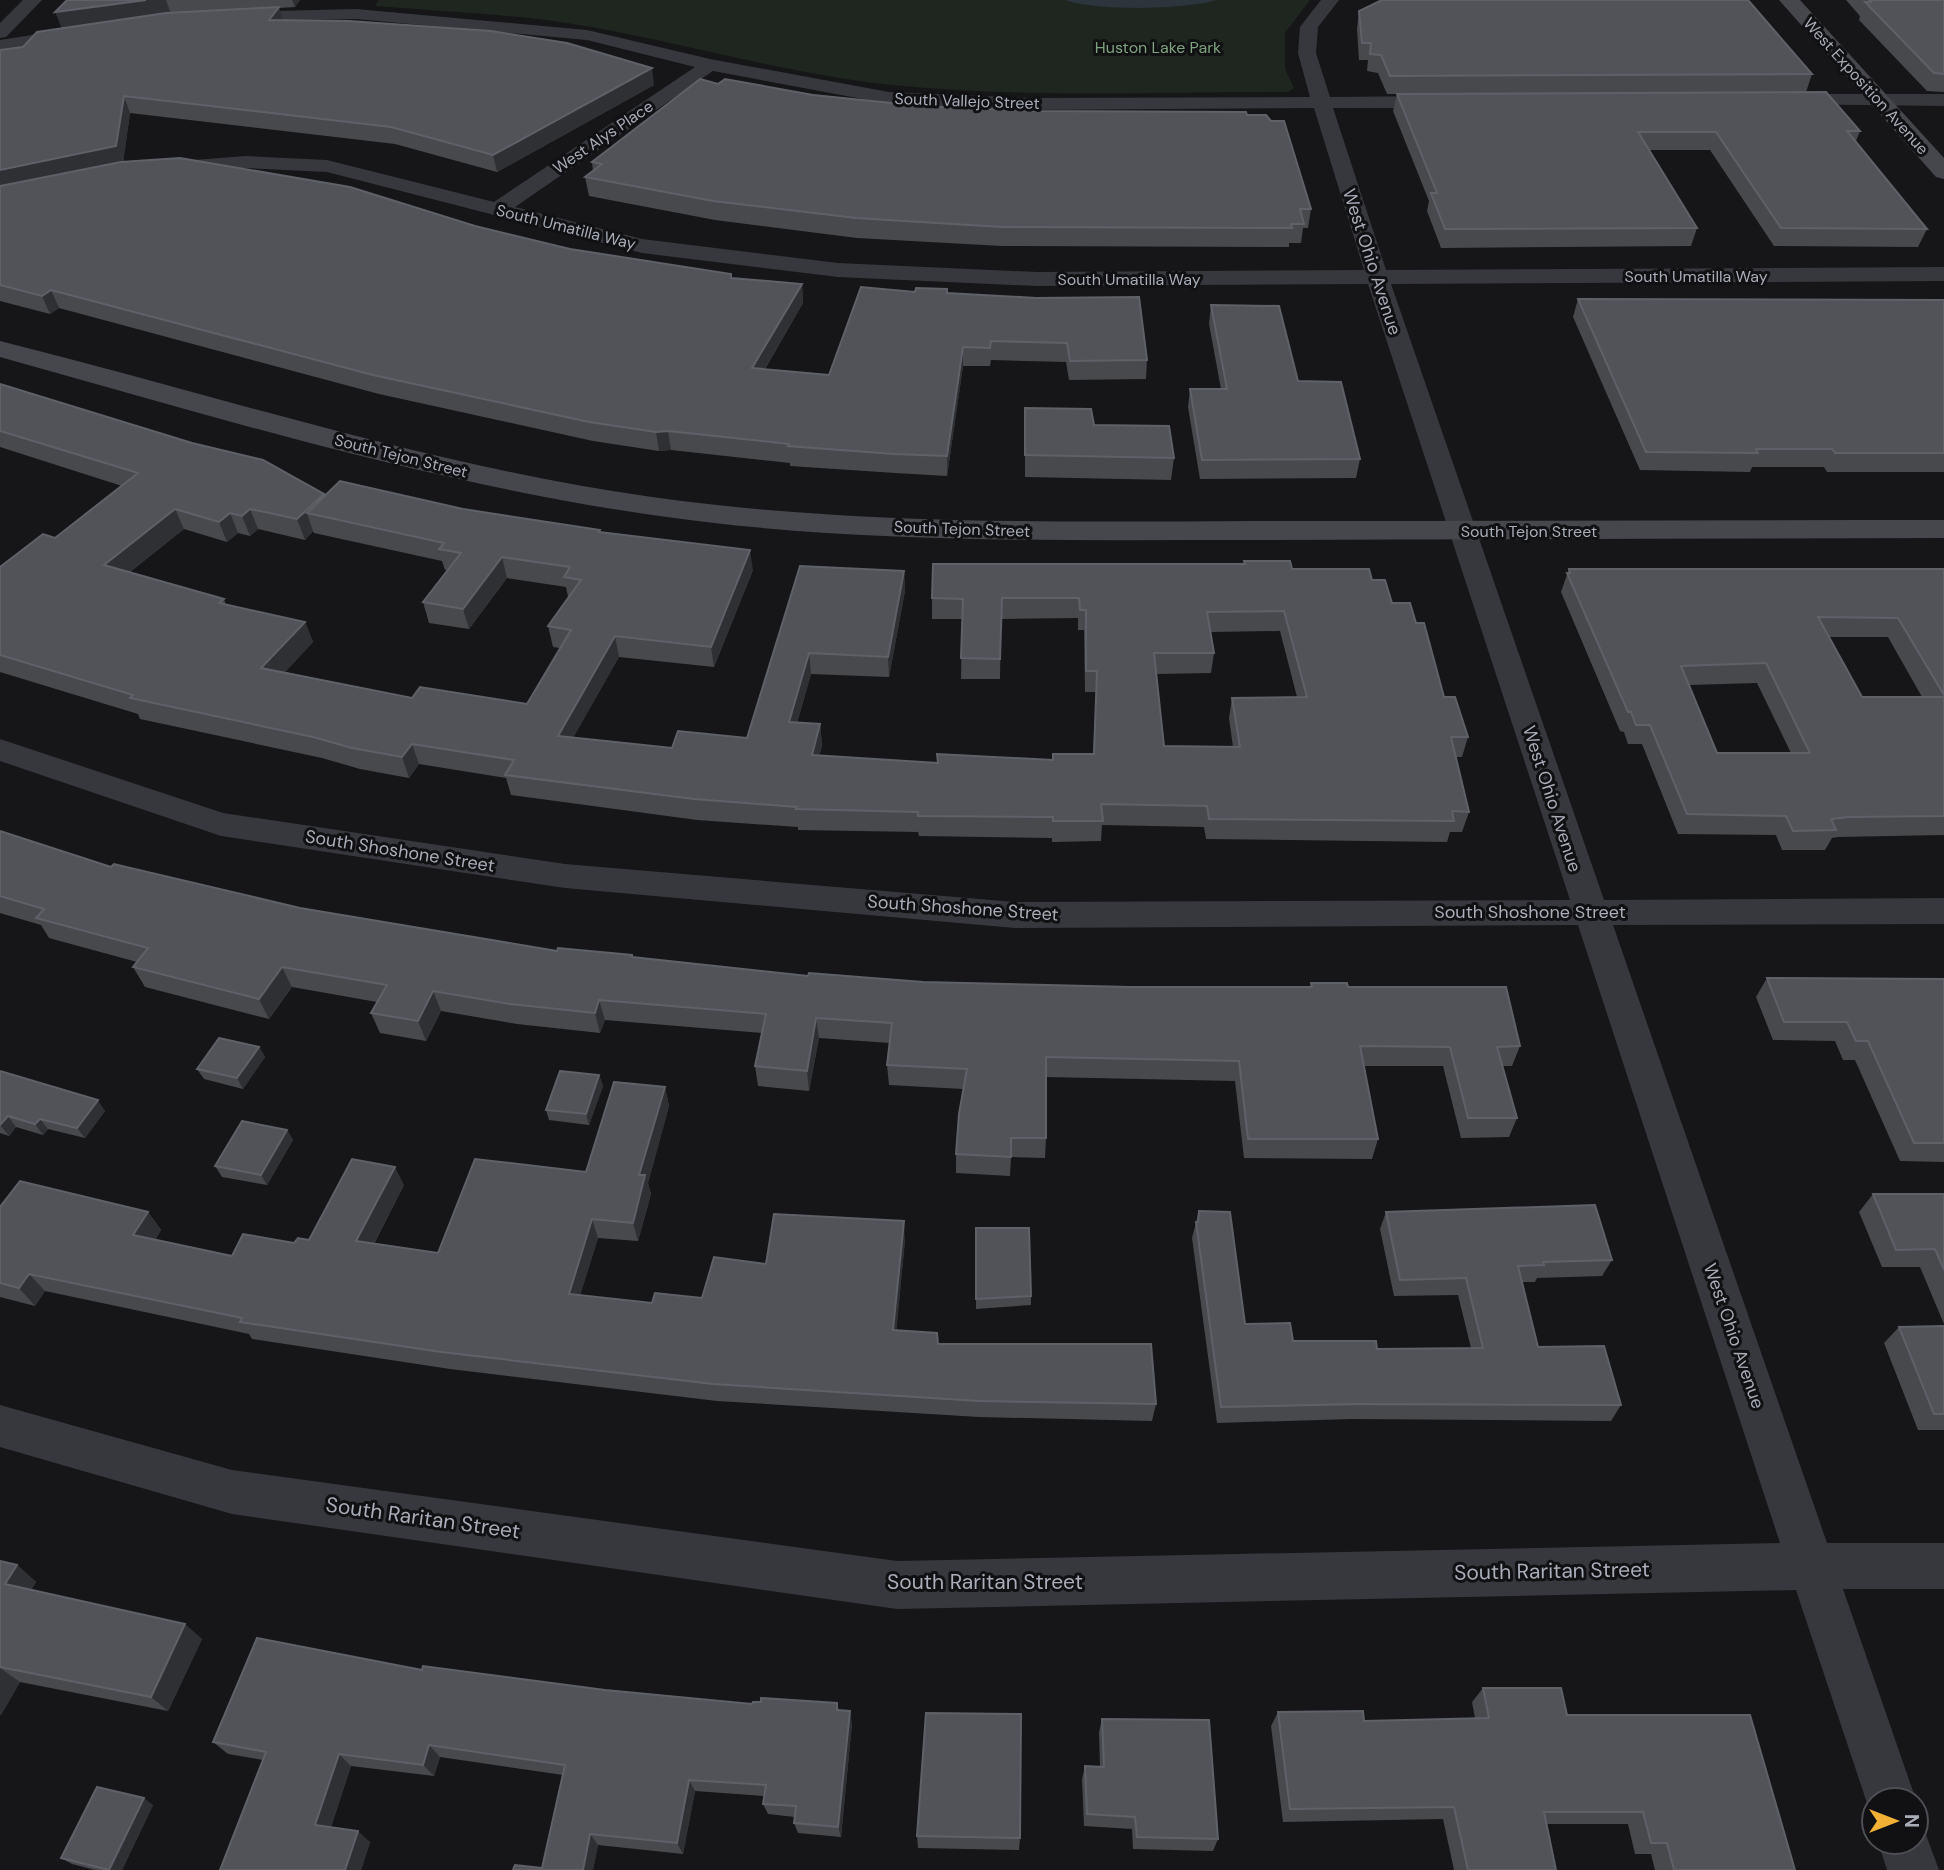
<svg xmlns="http://www.w3.org/2000/svg" width="1944" height="1870" font-family="'DM Sans',sans-serif">
  <style>
    .green { fill: #1e261f }
    .water { fill: #2c353c }
    .lines { fill: none; stroke-linecap: round; stroke-linejoin: round }
    .street { fill: #37383d; fill-rule: evenodd }
    .secondary { fill: #45474d; fill-rule: evenodd }
    .wall { fill: #47494d; fill-rule: evenodd }
    .shaded-wall { fill: #2f3033 }
    .building { fill: #525359; stroke: #5f6168; stroke-width: 2; fill-rule: evenodd }
    .labels { text-anchor: middle; dominant-baseline: central; stroke-width: 6; stroke-linejoin: round; paint-order: stroke }
    .far-park-label { font-size: 16px; fill: #7fa381; stroke: #111113 }
    .far-street-label { font-size: 16px; fill: #a8adb8; stroke: #111113 }
    .street-label { font-size: 18px; fill: #a8adb8; stroke: #111113 }
    .near-street-label { font-size: 21px; fill: #a8adb8; stroke: #111113 }
  </style>
  <rect width="100%" height="100%" fill="#161618"/>
  <path class="green" d="M379 0H1310L1285 33V69L1294 88 1288 92C1156 92 1023 98 892 85 789 74 692 45 591 27 520 14 447 12 375 6Z"/>
  <path class="water" d="M1065 0H1216C1185 10 1095 11 1065 0Z"/>
  <g class="lines">
    <g class="street">
      <polygon points="23,0 42,0 6,37 0,38 0,23"/>
      <path d="M1321 0H1339L1318 27 1316 53 1330 97 1444 96 1454 102 1444 108H1333L1386 270 1944 267V281L1391 284 1604 900 1944 898V924L1613 925 1827 1543H1944V1589H1843L1916 1800H1874V1819L1872 1818 1796 1590 897 1609 232 1514 0 1447V1405L232 1470 897 1561 1780 1543 1578 925 1015 928 565 888 221 836 0 761V739L223 813 565 864 1015 902 1570 900 1368 284 1037 286 838 277 642 253 327 172 245 168 169 174 162 172 159 168 162 164 169 162 245 156 327 160 494 202 695 67 587 40 356 19 227 21 224 17 233 12 356 9 587 30 710 59 889 92 1031 98 1310 97 1298 53 1300 27ZM713 71 889 104 1031 110 1314 108 1364 270 1037 272 838 263 642 239 515 207Z"/>
      <polygon points="77,28 83,29 86,33 83,37 0,52 0,40"/>
      <polygon points="1787,94 1944,94 1944,106 1780,104 1777,100 1780,96"/>
      <polygon points="1916,1821 1922,1824 1939,1870 1887,1870 1878,1842 1916,1842"/>
    </g>
    <g class="secondary">
      <polygon points="1779,0 1800,0 1944,158 1944,179 1936,177"/>
      <path d="M0 341C217 395 430 466 652 497 851 525 1053 522 1253 521 1483 521 1714 520 1944 520V538C1714 539 1483 539 1253 540 1053 540 850 544 652 515 430 483 215 417 0 357Z"/>
    </g>
  </g>
  <g class="wall">
    <polygon points="67,0 300,0 295,7 279,8 283,20 654,85 497,172 395,144 130,113 123,162 475,226 570,249 731,278 802,284 803,303 765,369 829,375 915,292 947,293 1147,360 1146,379 1069,380 1066,362 991,360 990,366 963,366 947,476 895,473 790,466 790,463 671,450 659,451 593,441 379,394 59,308 50,314 0,301 0,50 23,47 62,28"/>
    <polygon points="1846,0 1944,0 1944,92 1927,91 1859,20 1860,16"/>
    <polygon points="1359,11 1812,74 1806,92 1860,131 1856,141 1927,229 1918,247 1774,246 1710,150 1649,150 1697,228 1691,246 1441,248 1427,211 1429,201 1393,111 1397,94 1387,94 1378,73 1367,71 1368,60 1359,60 1357,29"/>
    <polygon points="718,84 921,106 1033,111 1247,115 1311,209 1308,228 1303,228 1301,243 1289,243 1289,247 1002,246 857,238 715,220 589,196 585,177 593,171 592,162"/>
    <polygon points="1578,299 1944,300 1944,472 1827,472 1824,467 1752,467 1750,472 1640,470 1573,317"/>
    <polygon points="1211,305 1298,381 1360,459 1356,478 1200,479 1188,407 1190,389 1221,389 1209,324"/>
    <path d="M0 384 324 496 463 509 600 530V532L753 570 714 667 619 657 573 737 672 748 747 738 800 566 904 571 905 591 889 677 811 674 797 723 820 724 822 745 819 756 937 763V754L1053 760 1093 754 1096 692H1085L1084 630H1078V618L1001 619 1000 679H961L962 619H932V598L1243 564 1244 561 1292 569 1372 580 1392 603 1416 623 1444 697 1468 737 1462 757H1456L1469 812 1462 832H1450L1447 842 1206 839 1204 827 1102 825 1101 841 1052 842V838L919 836 918 832 798 830V827L697 820 511 795 506 778 419 764 409 778 360 769 322 758 140 719 138 714 0 672V567L55 538 122 486 0 447ZM184 529 227 542 238 533 250 536 258 529 305 540 313 531 314 533 442 561 445 570H448L423 602 429 623 469 629 507 578 566 587 568 597 548 626 553 647 560 648 527 704 412 698 285 672 313 642 305 622 226 605 224 599 130 572ZM1280 631 1297 697 1232 698 1229 718 1233 747 1164 746 1156 674 1211 673 1214 653 1211 632Z"/>
    <polygon points="1025,408 1094,425 1174,458 1171,480 1025,477"/>
    <path d="M1569 569H1944V835L1838 837 1832 838 1825 850H1782L1776 835 1678 834 1642 744H1628L1624 732 1620 731 1561 592ZM1829 637H1888L1922 697H1862ZM1757 683 1791 753H1717L1689 685Z"/>
    <polygon points="0,831 111,867 300,908 557,951 632,955 633,958 808,976 923,982 1130,987 1310,987 1311,983 1348,987 1520,1046 1512,1066 1503,1066 1517,1118 1509,1137 1461,1138 1443,1066 1364,1066 1378,1139 1372,1159 1244,1158 1235,1081 1046,1077 1046,1138 1045,1158 1011,1157 1010,1176 956,1173 956,1154 963,1089 889,1085 887,1065 890,1043 819,1038 809,1091 758,1086 755,1066 762,1033 605,1020 600,1033 517,1024 441,1011 426,1041 380,1033 371,1013 377,1002 292,987 269,1019 145,987 133,967 137,962 49,938 41,925 0,913"/>
    <polygon points="1767,978 1944,979 1944,1162 1900,1161 1855,1060 1843,1060 1835,1041 1773,1040 1756,997"/>
    <polygon points="259,1047 265,1057 243,1089 204,1079 197,1069"/>
    <polygon points="0,1071 105,1111 85,1138 48,1129 43,1135 16,1127 9,1136 0,1133"/>
    <polygon points="599,1075 603,1086 589,1125 549,1120 546,1110"/>
    <polygon points="665,1087 669,1106 648,1183 651,1194 638,1241 598,1238 580,1295 652,1303 702,1298 766,1264 905,1240 896,1330 938,1344 1156,1404 1152,1421 979,1417 717,1401 450,1369 252,1339 249,1334 45,1291 35,1306 0,1297 0,1207 148,1212 161,1230 155,1240 232,1256 309,1240 404,1185 374,1244 438,1253 586,1172"/>
    <polygon points="287,1130 293,1140 267,1185 222,1177 215,1166"/>
    <polygon points="1873,1194 1944,1194 1944,1324 1920,1267 1882,1267 1859,1212"/>
    <polygon points="1199,1211 1245,1324 1293,1341 1377,1349 1471,1348 1458,1295 1394,1296 1380,1229 1386,1212 1612,1260 1602,1276 1537,1278 1535,1282 1522,1282 1538,1347 1621,1405 1611,1421 1352,1419 1217,1423 1192,1238"/>
    <polygon points="976,1228 1031,1296 1031,1305 976,1309"/>
    <polygon points="1944,1326 1944,1430 1918,1430 1884,1343 1899,1327"/>
    <polygon points="0,1561 17,1565 36,1582 31,1590 202,1639 168,1711 20,1682 1,1715 0,1714"/>
    <polygon points="422,1670 605,1690 752,1704 761,1702 837,1703 839,1710 852,1723 841,1837 798,1833 794,1823 795,1817 768,1814 763,1804 764,1796 695,1791 683,1854 598,1845 593,1870 513,1870 542,1868 563,1775 440,1757 434,1776 351,1766 331,1827 370,1842 361,1870 263,1760 228,1754 213,1742"/>
    <polygon points="1483,1688 1567,1715 1795,1870 1655,1870 1651,1854 1635,1854 1628,1824 1546,1824 1556,1870 1454,1870 1443,1819 1283,1822 1271,1726 1278,1712 1364,1721 1475,1718 1472,1702"/>
    <polygon points="1102,1719 1218,1839 1213,1851 1133,1849 1132,1829 1084,1826 1082,1779 1085,1766 1100,1767 1099,1732"/>
    <polygon points="153,1805 122,1870 95,1870 72,1864 61,1858"/>
    <polygon points="917,1836 1020,1838 1019,1850 918,1848"/>
  </g>
  <g class="shaded-wall">
    <polygon points="146,0 166,0 171,14 62,29 55,12"/>
    <polygon points="292,0 300,0 295,7"/>
    <polygon points="279,7 284,23 269,20"/>
    <polygon points="652,68 654,85 497,172 493,155"/>
    <polygon points="124,96 130,113 123,163 0,189 0,170"/>
    <polygon points="802,284 803,303 754,387 752,368"/>
    <polygon points="51,290 59,308 50,314 42,296"/>
    <polygon points="963,347 963,366 947,476 947,456"/>
    <polygon points="668,431 671,450 659,451 656,432"/>
    <polygon points="324,494 331,514 307,513 313,531 305,540 297,519"/>
    <polygon points="175,509 184,529 113,585 104,565"/>
    <polygon points="250,509 258,529 250,536 242,516"/>
    <polygon points="230,513 238,533 227,542 219,522"/>
    <polygon points="750,550 753,570 714,667 711,647"/>
    <polygon points="502,557 507,578 469,629 463,609"/>
    <polygon points="904,571 905,591 889,677 888,657"/>
    <polygon points="305,622 313,642 270,688 261,668"/>
    <polygon points="615,636 619,657 563,756 558,736"/>
    <polygon points="809,653 811,674 791,743 789,722"/>
    <polygon points="820,724 822,745 814,776 812,755"/>
    <polygon points="412,744 419,764 409,778 402,757"/>
    <polygon points="282,967 292,987 269,1019 259,999"/>
    <polygon points="433,991 441,1011 426,1041 418,1021"/>
    <polygon points="599,1000 605,1020 600,1033 595,1013"/>
    <polygon points="816,1018 819,1038 809,1091 807,1071"/>
    <polygon points="259,1047 265,1057 243,1089 237,1078"/>
    <polygon points="599,1075 603,1086 589,1125 586,1114"/>
    <polygon points="665,1087 669,1106 648,1183 651,1194 638,1241 633,1223 639,1175"/>
    <polygon points="98,1100 105,1111 85,1138 77,1128"/>
    <polygon points="8,1116 16,1127 9,1136 0,1125"/>
    <polygon points="40,1119 48,1129 43,1135 35,1124"/>
    <polygon points="287,1130 293,1140 267,1185 261,1175"/>
    <polygon points="395,1167 404,1185 366,1259 356,1241"/>
    <polygon points="148,1212 161,1230 146,1253 133,1235"/>
    <polygon points="592,1219 598,1238 575,1312 569,1294"/>
    <polygon points="904,1221 905,1240 895,1347 893,1330"/>
    <polygon points="29,1274 45,1291 35,1306 19,1288"/>
    <polygon points="17,1565 36,1582 25,1600 5,1584"/>
    <polygon points="185,1624 202,1639 168,1711 151,1697"/>
    <polygon points="0,1668 20,1682 1,1715 0,1714"/>
    <polygon points="850,1711 852,1723 841,1837 838,1827"/>
    <polygon points="429,1745 440,1757 434,1776 423,1765"/>
    <polygon points="339,1754 351,1766 328,1835 315,1825"/>
    <polygon points="689,1780 695,1791 683,1854 677,1843"/>
    <polygon points="144,1798 153,1805 122,1870 109,1870"/>
    <polygon points="358,1831 370,1842 361,1870 345,1870"/>
    <polygon points="590,1834 598,1845 593,1870 583,1870"/>
  </g>
  <g class="building">
    <polygon points="67,0 146,0 55,12"/>
    <polygon points="1382,0 1748,0 1812,74 1390,76 1381,55 1370,54 1371,43 1362,43 1359,11"/>
    <polygon points="1869,0 1944,0 1944,74 1934,73 1865,2 1871,2"/>
    <polygon points="279,7 269,20 349,21 491,31 567,43 652,68 493,155 391,127 124,96 116,146 0,170 0,50 23,47 37,32 166,13"/>
    <polygon points="700,79 718,84 725,79 813,95 921,106 1033,111 1246,112 1247,115 1266,115 1271,121 1284,121 1311,209 1300,209 1304,224 1291,224 1292,228 1002,227 856,218 713,201 585,177 602,164 592,162"/>
    <polygon points="1826,92 1860,131 1847,131 1927,229 1781,228 1716,132 1638,132 1697,228 1445,229 1431,193 1437,193 1397,94"/>
    <polygon points="180,158 350,187 475,226 570,249 731,274 731,278 802,284 752,368 829,375 861,287 915,292 916,288 947,289 947,293 1036,298 1139,297 1147,360 1070,361 1067,343 991,341 990,348 963,347 947,456 894,454 788,446 789,444 668,431 656,432 589,422 373,375 51,290 42,296 0,285 0,186 121,162"/>
    <polygon points="1578,299 1944,300 1944,453 1835,453 1832,449 1756,449 1758,453 1646,452"/>
    <polygon points="1211,305 1279,306 1298,381 1341,382 1360,459 1202,460 1190,389 1227,389"/>
    <path d="M0 384 192 443 263 460 324 494 297 519 250 509 242 516 230 513 219 522 175 509 104 565 224 599 219 603 305 622 261 668 412 698 420 687 527 704 571 630 548 626 581 580 564 577 570 567 502 557 463 609 423 602 461 553 439 549 444 543 307 513 340 481 463 509 600 530 599 532 750 550 711 647 615 636 558 736 672 748 678 731 747 738 800 566 904 571 888 657 809 653 789 722 820 724 812 755 938 763 937 754 1053 760V754H1094L1097 671H1086V610H1080L1079 598H1002L1000 659 961 658 963 599 932 598 933 564H1245L1244 561H1290L1292 569H1369L1372 580H1385L1392 603H1410L1416 623H1424L1444 697H1455L1468 737H1451L1469 812 1452 811 1454 821 1209 819 1207 806 1101 804 1103 821H1053V817L918 816V812L796 809 797 807 694 799 505 775 514 760 412 744 402 757 352 748 313 737 130 698 133 695 0 655V567L43 534 55 538 138 473 0 431ZM1284 611 1307 697 1232 698 1240 747 1164 746 1154 653H1214L1207 612Z"/>
    <polygon points="1025,408 1091,409 1094,425 1169,426 1174,458 1025,455"/>
    <path d="M1569 569H1944V695L1898 618 1818 617 1862 697H1944V816L1849 817 1831 819 1836 830 1793 831 1786 816 1687 814 1650 725H1636L1631 712H1628L1567 573H1570ZM1766 663 1810 753H1717L1681 666Z"/>
    <polygon points="0,831 111,867 114,864 300,908 557,951 558,948 632,955 632,957 808,976 809,973 923,982 1130,987 1312,987 1311,983 1347,983 1348,987 1506,987 1520,1046 1497,1047 1517,1118 1468,1118 1450,1047 1360,1046 1378,1139 1248,1139 1239,1061 1046,1057 1046,1138 1011,1138 1011,1157 956,1154 959,1114 967,1069 887,1065 892,1023 816,1018 807,1071 755,1066 766,1014 599,1000 595,1013 510,1004 433,991 418,1021 371,1013 387,985 282,967 259,999 133,967 148,948 36,918 44,909 0,896"/>
    <polygon points="1767,978 1944,979 1944,1143 1914,1143 1868,1041 1856,1041 1847,1022 1784,1022"/>
    <polygon points="219,1038 259,1047 237,1078 197,1069"/>
    <polygon points="0,1071 98,1100 77,1128 40,1119 35,1124 8,1116 0,1125"/>
    <polygon points="560,1071 599,1075 586,1114 546,1110"/>
    <polygon points="614,1082 665,1087 639,1175 645,1175 633,1223 592,1219 569,1294 652,1303 655,1293 702,1298 714,1257 766,1264 774,1214 904,1221 893,1330 937,1333 938,1344 1151,1344 1156,1404 979,1401 713,1384 441,1352 240,1322 242,1318 29,1274 19,1288 0,1283 0,1207 20,1181 148,1212 133,1235 232,1256 243,1234 294,1243 298,1238 309,1240 352,1159 395,1167 356,1241 438,1253 475,1159 586,1172"/>
    <polygon points="242,1121 287,1130 261,1175 215,1166"/>
    <polygon points="1873,1194 1944,1194 1944,1270 1935,1249 1896,1250"/>
    <polygon points="1595,1205 1612,1260 1543,1262 1544,1265 1518,1266 1538,1347 1604,1346 1621,1405 1358,1404 1221,1407 1196,1222 1198,1222 1199,1211 1230,1212 1245,1324 1290,1323 1293,1341 1376,1341 1377,1349 1483,1348 1466,1278 1400,1280 1386,1212"/>
    <polygon points="976,1228 1029,1228 1031,1296 976,1299"/>
    <polygon points="1944,1326 1944,1414 1934,1414 1899,1327"/>
    <polygon points="0,1561 17,1565 5,1584 185,1624 151,1697 0,1667"/>
    <polygon points="257,1638 422,1670 423,1666 605,1690 752,1704 753,1702 761,1702 761,1698 837,1703 837,1710 850,1711 838,1827 794,1823 796,1806 763,1804 766,1785 689,1780 677,1843 590,1834 583,1870 513,1870 515,1865 542,1868 565,1765 429,1745 423,1765 339,1754 315,1825 358,1831 345,1870 220,1870 266,1752 213,1742"/>
    <polygon points="1483,1688 1561,1688 1567,1715 1750,1715 1795,1870 1674,1870 1667,1843 1651,1843 1643,1812 1544,1812 1556,1870 1468,1870 1454,1807 1290,1809 1278,1712 1363,1711 1364,1721 1489,1718"/>
    <polygon points="926,1713 1021,1714 1020,1838 917,1836"/>
    <polygon points="1102,1719 1209,1720 1218,1839 1137,1837 1135,1817 1087,1814 1085,1766 1104,1767"/>
    <polygon points="97,1787 144,1798 109,1870 61,1858"/>
  </g>
  <g class="labels">
    <g class="far-park-label">
      <text x="1158" y="47">Huston Lake Park</text>
    </g>
    <g class="far-street-label">
      <text transform="translate(1866 86) rotate(48)">West Exposition Avenue</text>
      <text transform="translate(967 101) rotate(2)">South Vallejo Street</text>
      <text transform="translate(603 137) rotate(-34)">West Alys Place</text>
      <text transform="translate(566 227) rotate(14)">South Umatilla Way</text>
      <text x="1696" y="276">South Umatilla Way</text>
      <text x="1129" y="279">South Umatilla Way</text>
      <text transform="translate(401 456) rotate(14)">South Tejon Street</text>
      <text transform="translate(962 529) rotate(2)">South Tejon Street</text>
      <text x="1529" y="531">South Tejon Street</text>
    </g>
    <g class="street-label">
      <text transform="translate(1372 262) rotate(72)">West Ohio Avenue</text>
      <text transform="translate(1552 799) rotate(72)">West Ohio Avenue</text>
      <text transform="translate(400 851) rotate(9)">South Shoshone Street</text>
      <text transform="translate(963 908) rotate(4)">South Shoshone Street</text>
      <text x="1530" y="912">South Shoshone Street</text>
      <text transform="translate(1734 1336) rotate(71)">West Ohio Avenue</text>
    </g>
    <g class="near-street-label">
      <text transform="translate(423 1518) rotate(8)">South Raritan Street</text>
      <text transform="translate(1552 1571) rotate(-1)">South Raritan Street</text>
      <text x="985" y="1582">South Raritan Street</text>
    </g>
  </g>
  <g transform="translate(1895 1821) rotate(90)"><circle r="33" fill="#111113" stroke="#4d4f55" stroke-width="2"/>
  <path d="M0-5L12 26L0 18L-12 26Z" fill="#f2b134"/>
  <text y="-10" font-size="19" font-weight="bold" text-anchor="middle" fill="#a8adb8">N</text>
  </g>
</svg>
